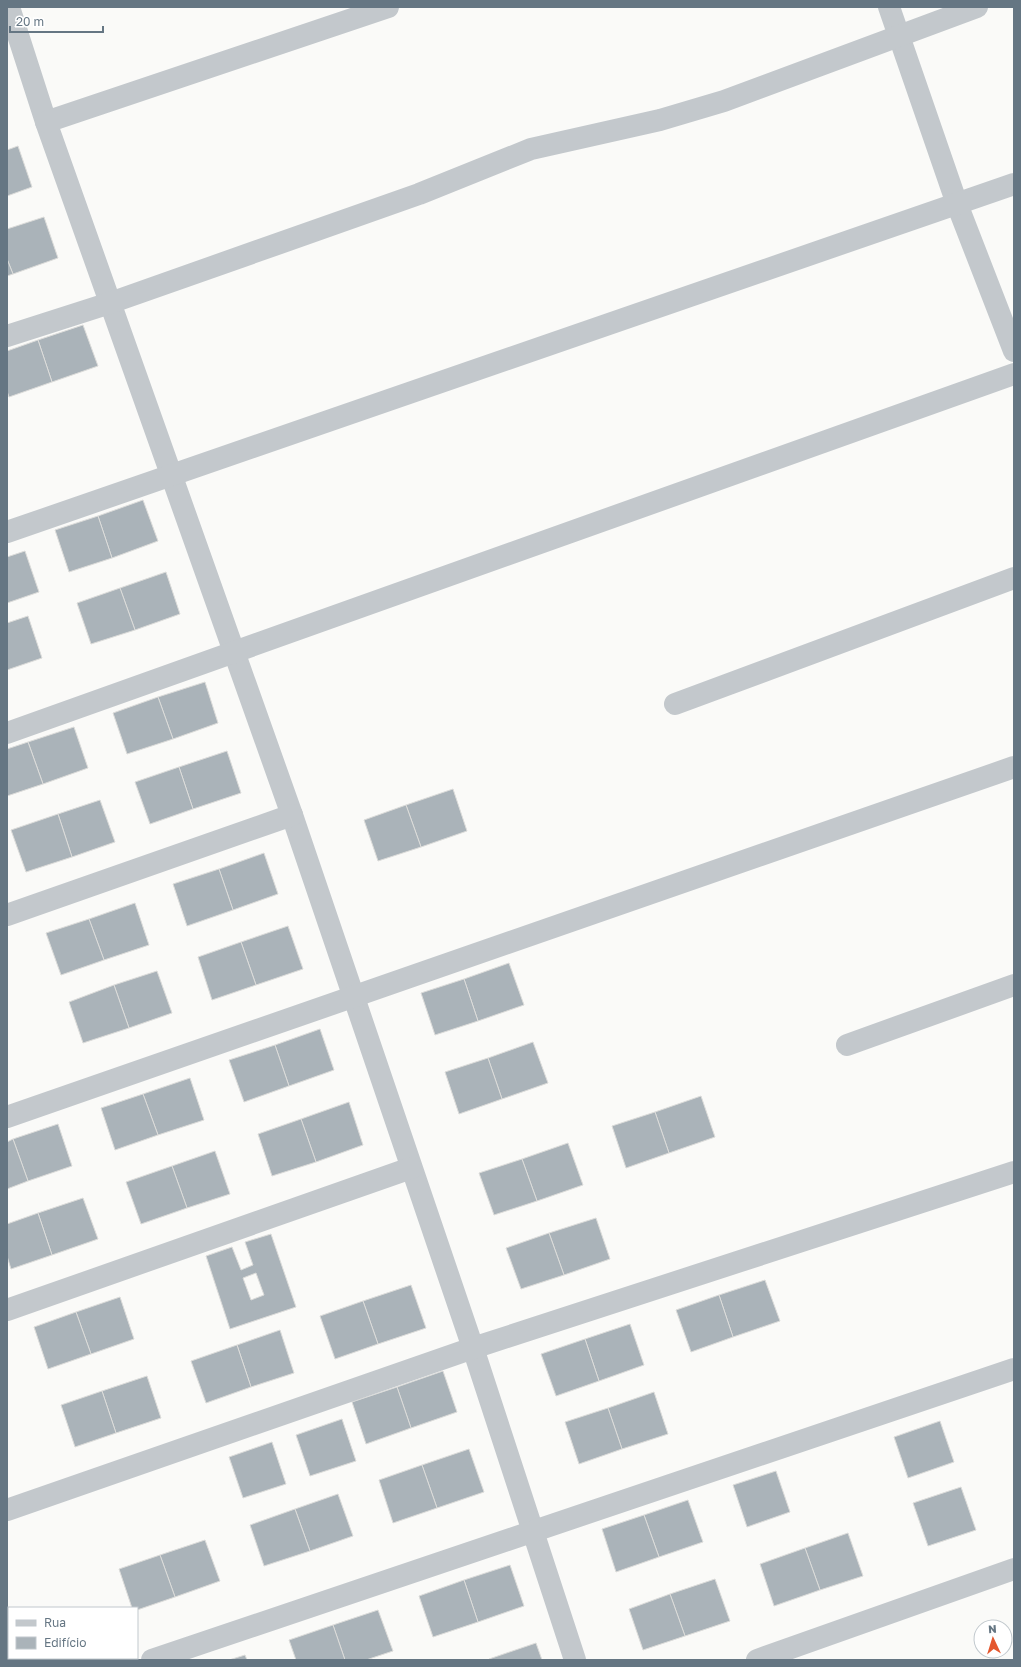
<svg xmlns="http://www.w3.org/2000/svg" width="1021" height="1667" font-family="'Golos Text',sans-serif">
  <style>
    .building { fill: #aab3b9; stroke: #dcdcda; fill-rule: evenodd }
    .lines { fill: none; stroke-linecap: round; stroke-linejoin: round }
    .minor { stroke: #c3c8cc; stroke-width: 22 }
  </style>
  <rect width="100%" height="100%" fill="#fafaf8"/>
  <g class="building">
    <polygon points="18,146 32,187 7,196 7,150"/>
    <polygon points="44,217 58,258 13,274 7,259 7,229"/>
    <polygon points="7,259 13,274 7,276"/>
    <polygon points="83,325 98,366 52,382 38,340"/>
    <polygon points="38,340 52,382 9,397 7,391 7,351"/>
    <polygon points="143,500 158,541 112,558 98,516"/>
    <polygon points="98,516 112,558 69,572 55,530"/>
    <polygon points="25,551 39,592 7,603 7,557"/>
    <polygon points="166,572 180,614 135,630 120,588"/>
    <polygon points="120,588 135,630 91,644 77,603"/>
    <polygon points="28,616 42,658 7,670 7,623"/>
    <polygon points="205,682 218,723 173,739 158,697"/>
    <polygon points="158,697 173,739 127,754 113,713"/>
    <polygon points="74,727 88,768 43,784 28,742"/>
    <polygon points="28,742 43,784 7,796 7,749"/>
    <polygon points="227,751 241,793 193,809 179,767"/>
    <polygon points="179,767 193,809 150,824 135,782"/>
    <polygon points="453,789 467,831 421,847 406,805"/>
    <polygon points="100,800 115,842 72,857 58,814"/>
    <polygon points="406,805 421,847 378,861 364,820"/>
    <polygon points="58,814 72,857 26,872 11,830"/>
    <polygon points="264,853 278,894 233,910 219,869"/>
    <polygon points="219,869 233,910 187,926 173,884"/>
    <polygon points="135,903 149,945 104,960 89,919"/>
    <polygon points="89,919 104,960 61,975 46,933"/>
    <polygon points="288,926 303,969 256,985 241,942"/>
    <polygon points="241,942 256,985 212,1000 198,957"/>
    <polygon points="509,963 524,1005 478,1021 464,979"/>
    <polygon points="157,971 172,1013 129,1028 114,985"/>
    <polygon points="464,979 478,1021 435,1035 421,993"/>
    <polygon points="114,985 129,1028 83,1043 69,1002"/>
    <polygon points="320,1029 334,1070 289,1086 275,1045"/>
    <polygon points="533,1042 548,1083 502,1099 488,1058"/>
    <polygon points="275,1045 289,1086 244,1102 229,1060"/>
    <polygon points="488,1058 502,1099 459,1114 445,1072"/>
    <polygon points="190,1078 204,1120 158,1135 143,1094"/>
    <polygon points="143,1094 158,1135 115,1150 101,1108"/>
    <polygon points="701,1096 715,1137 669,1153 655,1112"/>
    <polygon points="349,1102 363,1145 316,1162 301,1119"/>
    <polygon points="655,1112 669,1153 626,1168 612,1126"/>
    <polygon points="301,1119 316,1162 272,1176 258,1134"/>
    <polygon points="58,1124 72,1166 28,1181 13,1139"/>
    <polygon points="13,1139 28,1181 7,1189 7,1142"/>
    <polygon points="568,1143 583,1185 537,1201 522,1159"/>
    <polygon points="215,1151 230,1194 187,1208 172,1166"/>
    <polygon points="522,1159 537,1201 494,1215 479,1173"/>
    <polygon points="172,1166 187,1208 141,1224 126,1182"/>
    <polygon points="83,1198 98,1239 52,1255 38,1213"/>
    <polygon points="38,1213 52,1255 11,1269 7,1256 7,1224"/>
    <polygon points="596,1218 610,1259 564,1275 549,1233"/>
    <polygon points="549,1233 564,1275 521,1289 506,1248"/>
    <path d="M271 1234 296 1307 230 1329 206 1256 232 1247 241 1270 253 1265 245 1242ZM256 1273 264 1295 251 1300 243 1278Z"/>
    <polygon points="765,1280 780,1321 733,1337 719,1295"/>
    <polygon points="411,1285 426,1328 378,1344 363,1301"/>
    <polygon points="719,1295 733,1337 691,1352 676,1310"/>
    <polygon points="120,1297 134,1339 91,1354 76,1312"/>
    <polygon points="363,1301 378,1344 335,1359 320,1316"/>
    <polygon points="76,1312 91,1354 48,1369 34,1327"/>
    <polygon points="630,1324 644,1365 599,1381 585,1339"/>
    <polygon points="280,1330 294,1373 251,1387 237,1345"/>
    <polygon points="585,1339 599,1381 556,1396 541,1354"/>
    <polygon points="237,1345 251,1387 206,1403 191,1361"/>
    <polygon points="443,1371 457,1412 411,1428 397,1387"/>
    <polygon points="147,1376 161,1418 116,1433 102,1391"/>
    <polygon points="397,1387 411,1428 366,1444 352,1402"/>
    <polygon points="102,1391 116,1433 75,1447 61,1405"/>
    <polygon points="654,1392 668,1434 622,1449 608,1408"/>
    <polygon points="608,1408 622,1449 579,1464 565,1422"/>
    <polygon points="342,1419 356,1461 310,1476 296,1435"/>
    <polygon points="940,1421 954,1462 908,1478 894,1437"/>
    <polygon points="272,1442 286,1484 243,1498 229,1457"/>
    <polygon points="469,1449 484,1492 437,1508 422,1465"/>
    <polygon points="422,1465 437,1508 393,1523 379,1480"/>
    <polygon points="776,1471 790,1512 747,1527 733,1485"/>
    <polygon points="961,1487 976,1530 928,1546 913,1503"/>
    <polygon points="338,1494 353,1536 310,1551 295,1509"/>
    <polygon points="688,1500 703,1542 659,1557 644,1515"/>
    <polygon points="295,1509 310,1551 264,1566 250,1525"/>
    <polygon points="644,1515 659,1557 616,1572 602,1529"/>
    <polygon points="848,1533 863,1576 820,1590 805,1548"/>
    <polygon points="205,1540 220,1581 175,1597 160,1555"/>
    <polygon points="805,1548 820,1590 774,1606 760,1564"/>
    <polygon points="160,1555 175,1597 137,1610 137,1608 132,1608 119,1569"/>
    <polygon points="510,1565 524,1606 478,1622 464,1580"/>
    <polygon points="715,1579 730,1621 685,1636 670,1594"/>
    <polygon points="464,1580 478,1622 433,1637 419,1596"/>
    <polygon points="670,1594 685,1636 643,1650 629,1609"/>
    <polygon points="378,1610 393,1651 366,1660 345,1660 333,1625"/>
    <polygon points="333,1625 345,1660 296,1660 289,1640"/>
    <polygon points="536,1643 542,1660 489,1660 489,1659"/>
    <polygon points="245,1655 247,1660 229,1660"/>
  </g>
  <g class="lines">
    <g class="minor">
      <polyline points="9,7 46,122 292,815 473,1348 575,1660"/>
      <polyline points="889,7 957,204 1014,351"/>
      <polyline points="46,122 388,7"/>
      <polyline points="7,336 110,303 419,194 531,149 660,120 724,101 977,7"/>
      <polyline points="7,532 1014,184"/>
      <polyline points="675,704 1014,578"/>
      <polyline points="7,733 1014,374"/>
      <polyline points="7,915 292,815"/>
      <polyline points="847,1045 1014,985"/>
      <polyline points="7,1117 1014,767"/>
      <polyline points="7,1310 411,1168"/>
      <polyline points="7,1510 473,1348 1014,1172"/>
      <polyline points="152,1660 1014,1369"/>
      <polyline points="757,1660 1014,1569"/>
    </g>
  </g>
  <rect width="1021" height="1667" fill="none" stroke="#657683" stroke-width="16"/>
  <rect x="8" y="1607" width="130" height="52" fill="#ffffff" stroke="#c1c8cd"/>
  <rect x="16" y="1620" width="20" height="6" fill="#c3c8cc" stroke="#c1c8cd"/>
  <text x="44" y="1627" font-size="12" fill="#657683">Rua</text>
  <rect x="16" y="1637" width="20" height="12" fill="#aab3b9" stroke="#c1c8cd"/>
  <text x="44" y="1647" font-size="12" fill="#657683">Edifício</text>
  <g transform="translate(993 1639) rotate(356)"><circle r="19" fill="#ffffff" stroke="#c1c8cd"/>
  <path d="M0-3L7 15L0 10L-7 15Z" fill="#e4572e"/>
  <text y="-6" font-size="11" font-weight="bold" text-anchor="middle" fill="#657683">N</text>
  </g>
  <path d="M10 26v6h93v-6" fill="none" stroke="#657683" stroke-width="2"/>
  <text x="16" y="26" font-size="12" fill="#657683" stroke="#ffffff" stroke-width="3" paint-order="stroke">20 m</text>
</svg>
